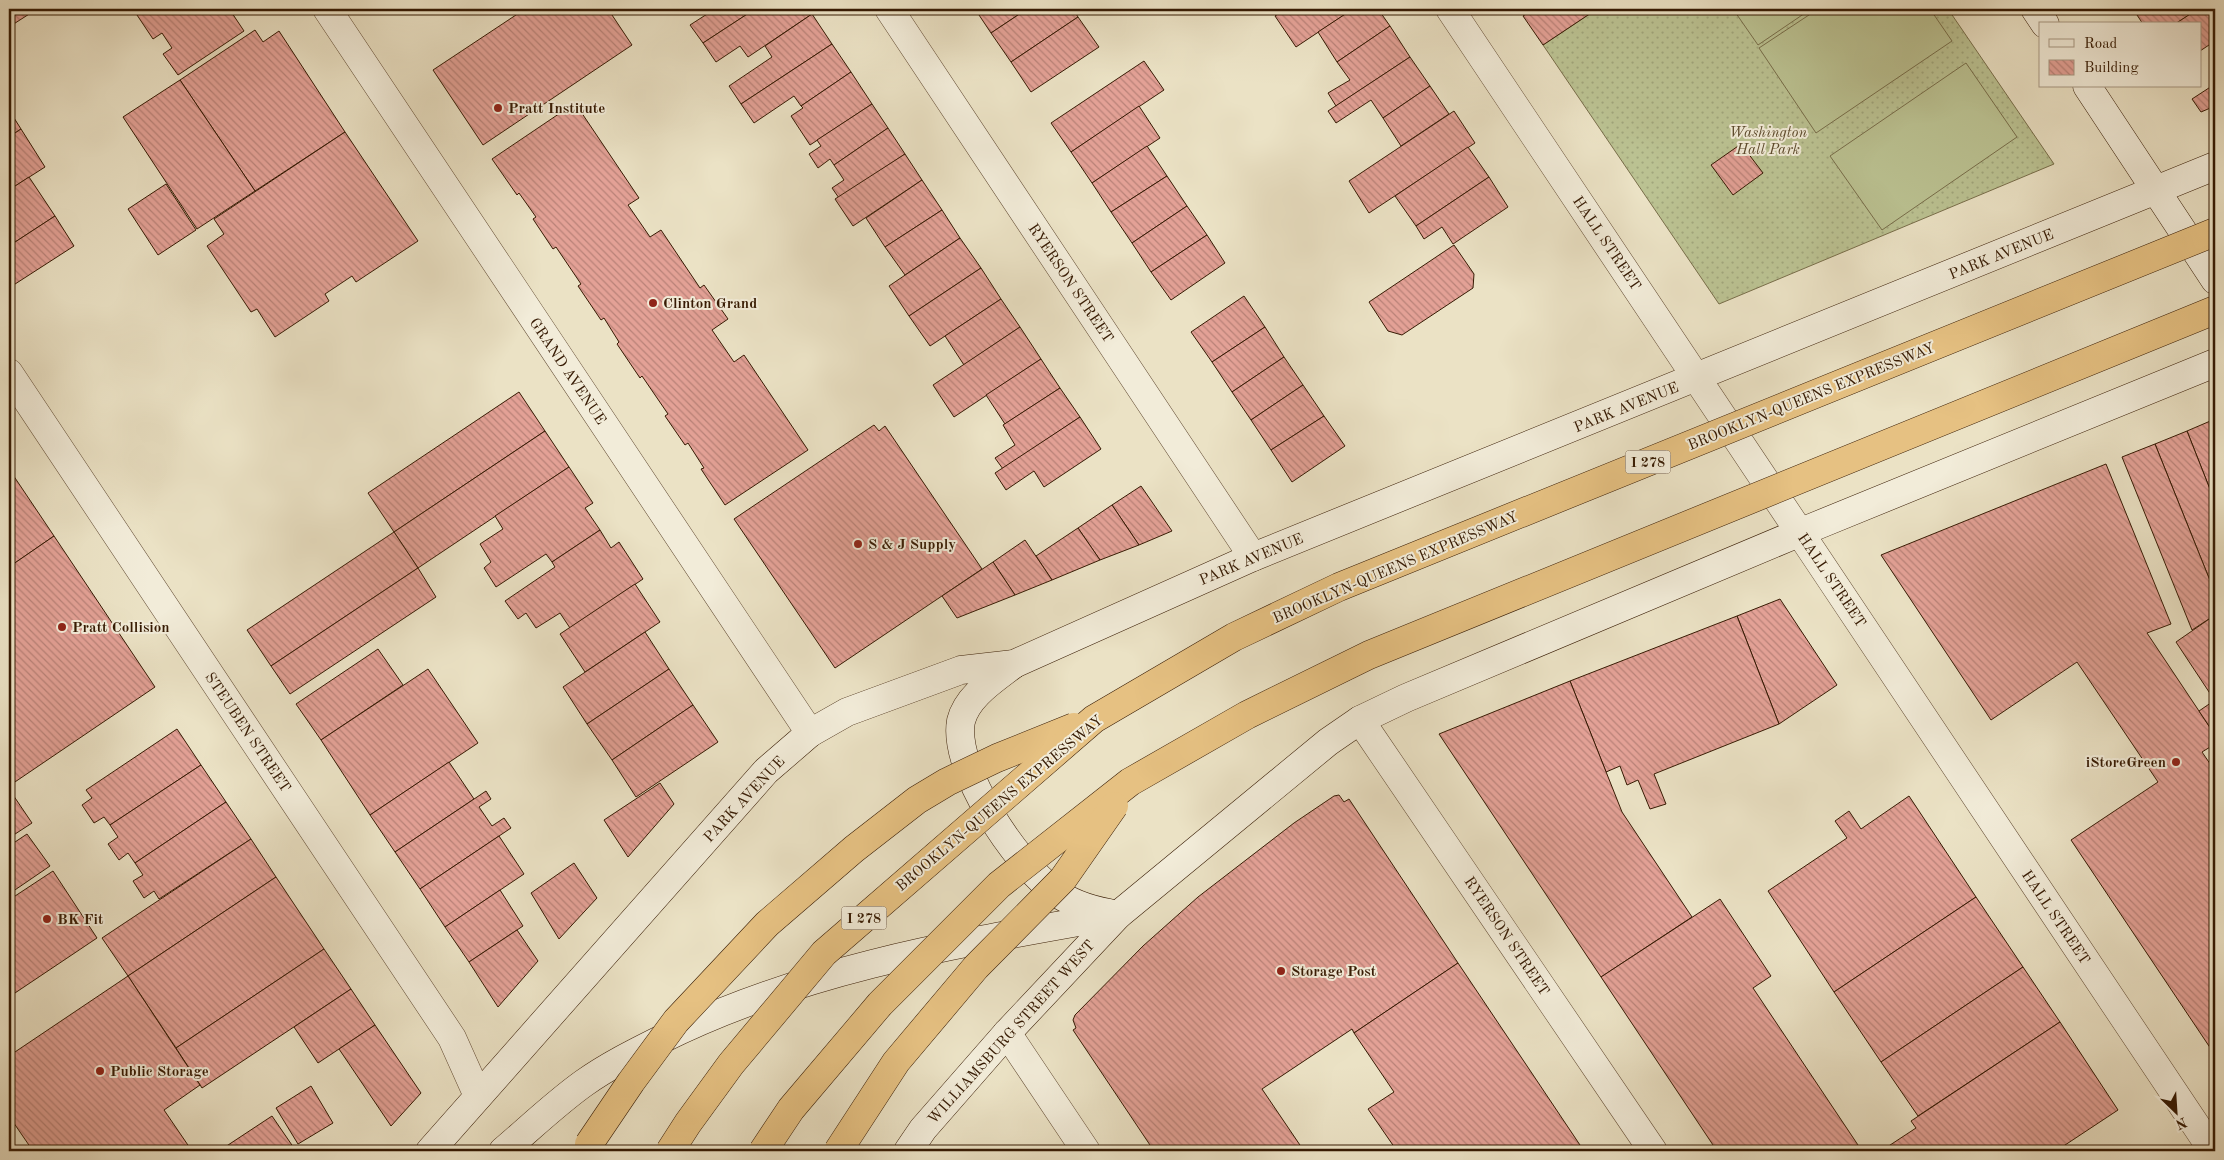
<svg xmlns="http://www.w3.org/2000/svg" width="2224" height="1160" viewBox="0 0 2224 1160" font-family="'Old Standard TT',serif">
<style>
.grass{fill:url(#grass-dots);stroke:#786e4a}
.garden{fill:#bbc292;stroke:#786e4a}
.building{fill:url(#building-back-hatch);stroke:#361a03}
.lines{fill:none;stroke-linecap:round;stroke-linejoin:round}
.minor-casing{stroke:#634c34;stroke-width:29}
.secondary-casing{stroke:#361a03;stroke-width:29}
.minor{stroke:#f2ecd9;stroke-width:28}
.secondary{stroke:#f2ecd9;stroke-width:28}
.motorway-bridge-casing{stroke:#361a03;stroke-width:29;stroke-linecap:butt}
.motorway-bridge{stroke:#e6c182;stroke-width:28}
.poi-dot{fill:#8f2418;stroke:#f2ecd9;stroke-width:2}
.labels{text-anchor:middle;stroke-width:4;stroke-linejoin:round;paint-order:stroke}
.shield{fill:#f2ecd9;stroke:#6e5943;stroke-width:1}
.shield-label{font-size:14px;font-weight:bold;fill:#361a03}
.poi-label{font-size:15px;font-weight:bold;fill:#361a03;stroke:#f2ecd9;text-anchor:start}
.park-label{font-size:15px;font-style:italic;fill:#5e4c2e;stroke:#f2ecd9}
.street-label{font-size:15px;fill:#361a03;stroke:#f2ecd9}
</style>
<defs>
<pattern id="grass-dots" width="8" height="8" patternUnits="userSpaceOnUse" patternTransform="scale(1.25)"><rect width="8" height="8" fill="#bbc292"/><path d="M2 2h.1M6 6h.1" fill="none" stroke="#a1a67c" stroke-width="1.8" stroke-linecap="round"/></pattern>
<pattern id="building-back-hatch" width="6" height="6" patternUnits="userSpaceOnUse" patternTransform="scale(1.25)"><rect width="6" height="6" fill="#e3a196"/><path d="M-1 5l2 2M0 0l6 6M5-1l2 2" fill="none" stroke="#b98278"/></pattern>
</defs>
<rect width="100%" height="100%" fill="#ebe2c5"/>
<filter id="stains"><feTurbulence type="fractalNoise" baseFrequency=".004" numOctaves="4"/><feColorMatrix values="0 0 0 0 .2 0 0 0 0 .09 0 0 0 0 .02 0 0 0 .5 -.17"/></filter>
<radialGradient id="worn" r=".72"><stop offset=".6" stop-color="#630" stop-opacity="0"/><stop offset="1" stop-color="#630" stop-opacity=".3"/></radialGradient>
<polygon class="grass" points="1597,9 1948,9 2054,164 1719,304 1543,45"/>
<g class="garden">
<polygon points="1733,9 1811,9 1758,45"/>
<polygon points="1818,9 1930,9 1952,41 1816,133 1759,48"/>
<polygon points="1966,63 2017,137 1882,230 1830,156"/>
</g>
<g class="building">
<polygon points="9,9 37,9 9,27"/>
<polygon points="133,9 238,9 232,13 244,31 178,75 163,54 172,48 162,33 153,39"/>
<polygon points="525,9 608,9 632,45 483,145 433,70"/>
<polygon points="715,9 755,9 703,43 690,25"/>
<polygon points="755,9 808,9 812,14 748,57 740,46 716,62 703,43"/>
<polygon points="975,9 1027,9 991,33"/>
<polygon points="1027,9 1073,9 1078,17 1011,62 991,33"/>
<polygon points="1285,9 1353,9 1296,47 1275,16"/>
<polygon points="1353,9 1378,9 1390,26 1337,62 1318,32"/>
<polygon points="1534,9 1597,9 1543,45 1523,16"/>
<polygon points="2133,9 2198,9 2175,24 2143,24"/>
<polygon points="2198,9 2213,9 2215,12 2215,41 2200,51 2200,24 2175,24"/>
<polygon points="812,14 832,44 741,104 729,86 772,57 765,46"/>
<polygon points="1078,17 1099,47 1031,92 1011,62"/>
<polygon points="1390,26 1410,57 1336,106 1328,93 1350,80 1337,62"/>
<polygon points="255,30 263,42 279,31 345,132 255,191 180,80"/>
<polygon points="832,44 851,72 801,106 794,96 754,123 741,104"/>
<polygon points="1410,57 1430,86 1383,118 1371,100 1336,123 1328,111"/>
<polygon points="1144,61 1164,90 1071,152 1051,123"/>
<polygon points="851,72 872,104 810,145 791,116 803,108 801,106"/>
<polygon points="180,80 255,191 197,229 123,117"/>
<polygon points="2215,84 2215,106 2201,112 2192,99"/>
<polygon points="1430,86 1449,114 1401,146 1383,118"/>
<polygon points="575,103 639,198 628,205 650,237 661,230 700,288 704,285 728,319 712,330 734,362 744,355 808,450 725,505 701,469 704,468 688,443 685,445 665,416 668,414 642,376 640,378 617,344 619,342 604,318 601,320 578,286 581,284 556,247 553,249 533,219 536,217 519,193 517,195 492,159"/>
<polygon points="872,104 888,128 834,165 830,159 818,168 809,154 821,146 817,140"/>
<polygon points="1139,106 1160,138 1092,183 1071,152"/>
<polygon points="9,110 21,129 9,137"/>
<polygon points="1454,111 1475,143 1369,213 1349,181"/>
<polygon points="888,128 905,154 839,198 832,188 844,180 834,165"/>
<polygon points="21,129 45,167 9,190 9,137"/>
<polygon points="345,132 418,241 356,282 352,276 325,294 329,301 275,337 257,309 251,312 207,246 224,234 214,219"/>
<polygon points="1741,144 1763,173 1733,195 1711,165"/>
<polygon points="1147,146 1167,176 1111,212 1092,183"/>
<polygon points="1468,147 1489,177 1416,226 1395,196"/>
<polygon points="905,154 922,180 853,226 835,199"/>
<polygon points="1167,176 1187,206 1132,243 1111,212"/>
<polygon points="29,177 55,216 9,246 9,190"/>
<polygon points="1489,177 1508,207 1453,244 1442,227 1424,239 1416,226"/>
<polygon points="922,180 942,210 885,247 866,218"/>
<polygon points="166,184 196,230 158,255 128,209"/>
<polygon points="1187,206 1207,235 1151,272 1132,243"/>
<polygon points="942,210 960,238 905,275 885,247"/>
<polygon points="55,216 74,246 12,286 9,281 9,246"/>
<polygon points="1207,235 1225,263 1171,300 1151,272"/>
<polygon points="960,238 981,268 909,316 889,286"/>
<polygon points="1454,245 1474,274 1473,288 1402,335 1388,331 1369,302"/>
<polygon points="981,268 1001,299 930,346 909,316"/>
<polygon points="1244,296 1265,327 1212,362 1191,332"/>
<polygon points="1001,299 1020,327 964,365 945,336"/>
<polygon points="1020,327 1041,359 954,417 933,385"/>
<polygon points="1265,327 1284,357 1232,392 1212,362"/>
<polygon points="1284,357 1303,385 1251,420 1232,392"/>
<polygon points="1041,359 1060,388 1005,424 986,395"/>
<polygon points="1303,385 1324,416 1271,450 1251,420"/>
<polygon points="1060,388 1080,417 1003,469 995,458 1015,445 1003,425"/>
<polygon points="519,392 545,431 394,532 368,493"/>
<polygon points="1324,416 1345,446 1292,482 1271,450"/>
<polygon points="1080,417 1101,449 1044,487 1034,471 1006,490 995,473"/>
<polygon points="2215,419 2215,502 2187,431"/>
<polygon points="874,425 879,431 885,426 982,569 835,668 734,519"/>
<polygon points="545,431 569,467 418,568 394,532"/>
<polygon points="2187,431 2215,502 2215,593 2155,444"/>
<polygon points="2155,444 2215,593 2215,615 2192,630 2122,457"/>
<polygon points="2106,464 2171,624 2147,633 2215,735 2215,744 2202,752 2215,771 2215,1055 2071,840 2158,782 2077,662 1991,720 1881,555"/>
<polygon points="569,467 593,503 585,508 600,530 552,562 546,554 496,587 484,568 491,562 480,544 503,529 495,516"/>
<polygon points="9,469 54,536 9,567"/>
<polygon points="1141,486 1172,531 1139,545 1112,505"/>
<polygon points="1112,505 1139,545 1100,560 1078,528"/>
<polygon points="1078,528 1100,560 1052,580 1036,556"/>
<polygon points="600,530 611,548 619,542 643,579 570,628 560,613 536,628 526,613 518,619 505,601 555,567 552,562"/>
<polygon points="394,532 418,568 271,666 247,630"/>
<polygon points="54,536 155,687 9,786 9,567"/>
<polygon points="1025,540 1052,580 1015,595 993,562"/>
<polygon points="993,562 1015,595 957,618 942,596"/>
<polygon points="418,568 436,597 290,694 271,666"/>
<polygon points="635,584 660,622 585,672 560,634"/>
<polygon points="1780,599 1837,685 1779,724 1737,616"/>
<polygon points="2215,615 2215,701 2176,642"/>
<polygon points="1737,616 1779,724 1654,774 1666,804 1650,809 1638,780 1627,785 1620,766 1606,772 1570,681"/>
<polygon points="645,632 669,669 587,724 563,687"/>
<polygon points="378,649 403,685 321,740 296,704"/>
<polygon points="428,669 478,743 370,815 321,740"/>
<polygon points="669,669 693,705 612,760 587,724"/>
<polygon points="1570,681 1622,812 1692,917 1601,977 1439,734"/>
<polygon points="2215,700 2215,735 2199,711"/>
<polygon points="693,705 718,742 636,797 612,760"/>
<polygon points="177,729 201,765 110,825 104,817 94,823 82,805 92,798 86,790"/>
<polygon points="449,762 474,799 395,852 370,815"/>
<polygon points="201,765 226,802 135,863 128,853 119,860 108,844 118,837 110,825"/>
<polygon points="660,783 674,804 628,857 604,820"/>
<polygon points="9,789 32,823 9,838"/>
<polygon points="486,791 491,799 479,807 492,826 504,818 511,828 420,889 395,852"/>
<polygon points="1339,795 1344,802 1349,799 1458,963 1354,1033 1352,1029 1262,1089 1304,1151 1154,1151 1073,1030 1076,1028 1073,1020 1075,1015 1143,946 1198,897 1294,823 1334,796"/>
<polygon points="1909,796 1976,897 1834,992 1768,891 1847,838 1835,821 1849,811 1861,829"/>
<polygon points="226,802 251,839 159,899 154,891 144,898 133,881 143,875 135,863"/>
<polygon points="27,834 50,866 9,894 9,846"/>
<polygon points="499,836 524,874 445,927 420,889"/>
<polygon points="251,839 276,877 128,976 102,938"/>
<polygon points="574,863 597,898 559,939 531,893"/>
<polygon points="53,871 97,938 9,997 9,900"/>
<polygon points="276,877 324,949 176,1048 128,976"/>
<polygon points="500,890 523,926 469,962 445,927"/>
<polygon points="1976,897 2023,967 1881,1062 1834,992"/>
<polygon points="1720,899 1771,976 1753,988 1862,1151 1717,1151 1601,977"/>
<polygon points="517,930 538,961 498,1007 469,962"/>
<polygon points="324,949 351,989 202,1088 176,1048"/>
<polygon points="1458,963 1584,1151 1397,1151 1368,1109 1394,1092 1354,1033"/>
<polygon points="2023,967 2060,1022 1918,1116 1881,1062"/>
<polygon points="128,976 200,1085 164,1110 192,1151 33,1151 9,1116 9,1056"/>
<polygon points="351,989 375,1025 318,1063 294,1027"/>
<polygon points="2060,1022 2118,1110 2056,1151 1881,1151 1916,1128 1911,1121"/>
<polygon points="375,1025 421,1093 391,1126 339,1049"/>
<polygon points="311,1086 333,1123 298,1144 276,1108"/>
<polygon points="272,1116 296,1151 219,1151"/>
</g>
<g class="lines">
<g class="minor-casing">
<g id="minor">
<polyline points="327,9 810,733"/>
<polyline points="889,9 1253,557"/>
<polyline points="1450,9 2213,1151"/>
<polyline points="9,373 452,1038 478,1096"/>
<polyline points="1360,720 1653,1151"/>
<polyline points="1007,1033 1086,1151"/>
</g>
</g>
<g class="secondary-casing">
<g id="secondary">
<polyline points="2035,9 2045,24"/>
<polyline points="2087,86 2215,280"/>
<path d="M1014,664C995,679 967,696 961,721C952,769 1016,863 1053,890C1069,903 1088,909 1109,913"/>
<polyline points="430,1151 766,771 810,733 847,712 961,670 1014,664 1253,557 2215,166"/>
<path d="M503,1151C530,1128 556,1103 584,1083C608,1066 634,1053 660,1040C804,968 961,943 1118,915"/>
<polyline points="908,1151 923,1129 1007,1033 1118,915 1328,742 1360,720 1406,698 1801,532 2215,363"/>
</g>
</g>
<use href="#minor" class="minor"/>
<use href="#secondary" class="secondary"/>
<g class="motorway-bridge-casing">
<g id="motorway-bridge">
<polyline points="589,1144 631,1082 676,1021 767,924 854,849 917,800 947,782 997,758 1074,727"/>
<polyline points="670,1151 688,1123 731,1064 824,953 1094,719 1234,637 1339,587 2215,232"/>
<polyline points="763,1151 791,1109 880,1004 999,885 1130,782 1247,715 1369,655 2215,310"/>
<polyline points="838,1151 896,1062 976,967 1063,879 1114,806"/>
</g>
</g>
<use href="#motorway-bridge" class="motorway-bridge"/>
</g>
<g class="poi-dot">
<circle cx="498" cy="108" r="5"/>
<circle cx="653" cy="303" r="5"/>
<circle cx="858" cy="544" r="5"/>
<circle cx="62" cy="627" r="5"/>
<circle cx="2176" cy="762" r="5"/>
<circle cx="47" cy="919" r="5"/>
<circle cx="1281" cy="971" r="5"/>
<circle cx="100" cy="1071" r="5"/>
</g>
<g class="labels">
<g class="shield">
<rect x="1625.5" y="450.5" width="45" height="23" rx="4"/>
<rect x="841.5" y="906.5" width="45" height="23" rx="4"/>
</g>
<g class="shield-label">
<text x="1648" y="467">I 278</text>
<text x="864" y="923">I 278</text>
</g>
<g class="poi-label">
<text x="508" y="113">Pratt Institute</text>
<text x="663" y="308">Clinton Grand</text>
<text x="868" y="549">S &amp; J Supply</text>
<text x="72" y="632">Pratt Collision</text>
<text x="2166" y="767" text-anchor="end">iStoreGreen</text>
<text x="57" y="924">BK Fit</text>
<text x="1291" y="976">Storage Post</text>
<text x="110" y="1076">Public Storage</text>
</g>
<g class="park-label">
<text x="1768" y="137">Washington<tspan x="1768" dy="17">Hall Park</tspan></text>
</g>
<g class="street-label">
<text transform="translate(1607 243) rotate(56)" y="5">HALL STREET</text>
<text transform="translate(2001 254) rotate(-22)" y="5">PARK AVENUE</text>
<text transform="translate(1071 283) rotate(56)" y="5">RYERSON STREET</text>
<text transform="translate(568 371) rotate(56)" y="5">GRAND AVENUE</text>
<text transform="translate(1811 396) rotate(-22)" y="5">BROOKLYN-QUEENS EXPRESSWAY</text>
<text transform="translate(1626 407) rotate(-22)" y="5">PARK AVENUE</text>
<text transform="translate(1251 559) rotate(-23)" y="5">PARK AVENUE</text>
<text transform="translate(1395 567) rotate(-23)" y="5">BROOKLYN-QUEENS EXPRESSWAY</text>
<text transform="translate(1832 580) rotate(56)" y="5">HALL STREET</text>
<text transform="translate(248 732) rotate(56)" y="5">STEUBEN STREET</text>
<text transform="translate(744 799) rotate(-47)" y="5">PARK AVENUE</text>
<text transform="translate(999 803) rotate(-40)" y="5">BROOKLYN-QUEENS EXPRESSWAY</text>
<text transform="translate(2056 917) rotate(56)" y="5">HALL STREET</text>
<text transform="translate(1507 936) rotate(56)" y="5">RYERSON STREET</text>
<text transform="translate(1011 1032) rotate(-48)" y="5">WILLIAMSBURG STREET WEST</text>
</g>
</g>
<rect width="2224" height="1160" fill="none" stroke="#ebe2c5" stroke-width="30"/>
<rect x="10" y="10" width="2204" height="1140" fill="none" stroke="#361a03" stroke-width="2.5"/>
<rect x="15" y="15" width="2194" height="1130" fill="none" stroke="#361a03"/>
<rect x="2039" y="22" width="162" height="65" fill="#f2ecd9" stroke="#a79883"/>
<rect x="2049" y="39" width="25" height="8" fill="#f2ecd9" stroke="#a79883"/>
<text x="2084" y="48" font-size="15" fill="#361a03">Road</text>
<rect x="2049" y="60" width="25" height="15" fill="url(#building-back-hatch)" stroke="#a79883"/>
<text x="2084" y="72" font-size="15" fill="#361a03">Building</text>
<g transform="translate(2176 1112) rotate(155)" stroke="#f2ecd9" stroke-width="4" paint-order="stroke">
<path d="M0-4L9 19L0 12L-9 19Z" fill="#361a03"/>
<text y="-8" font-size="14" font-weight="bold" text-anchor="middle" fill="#361a03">N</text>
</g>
<rect width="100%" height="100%" filter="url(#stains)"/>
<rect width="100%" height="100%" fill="url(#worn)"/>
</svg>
